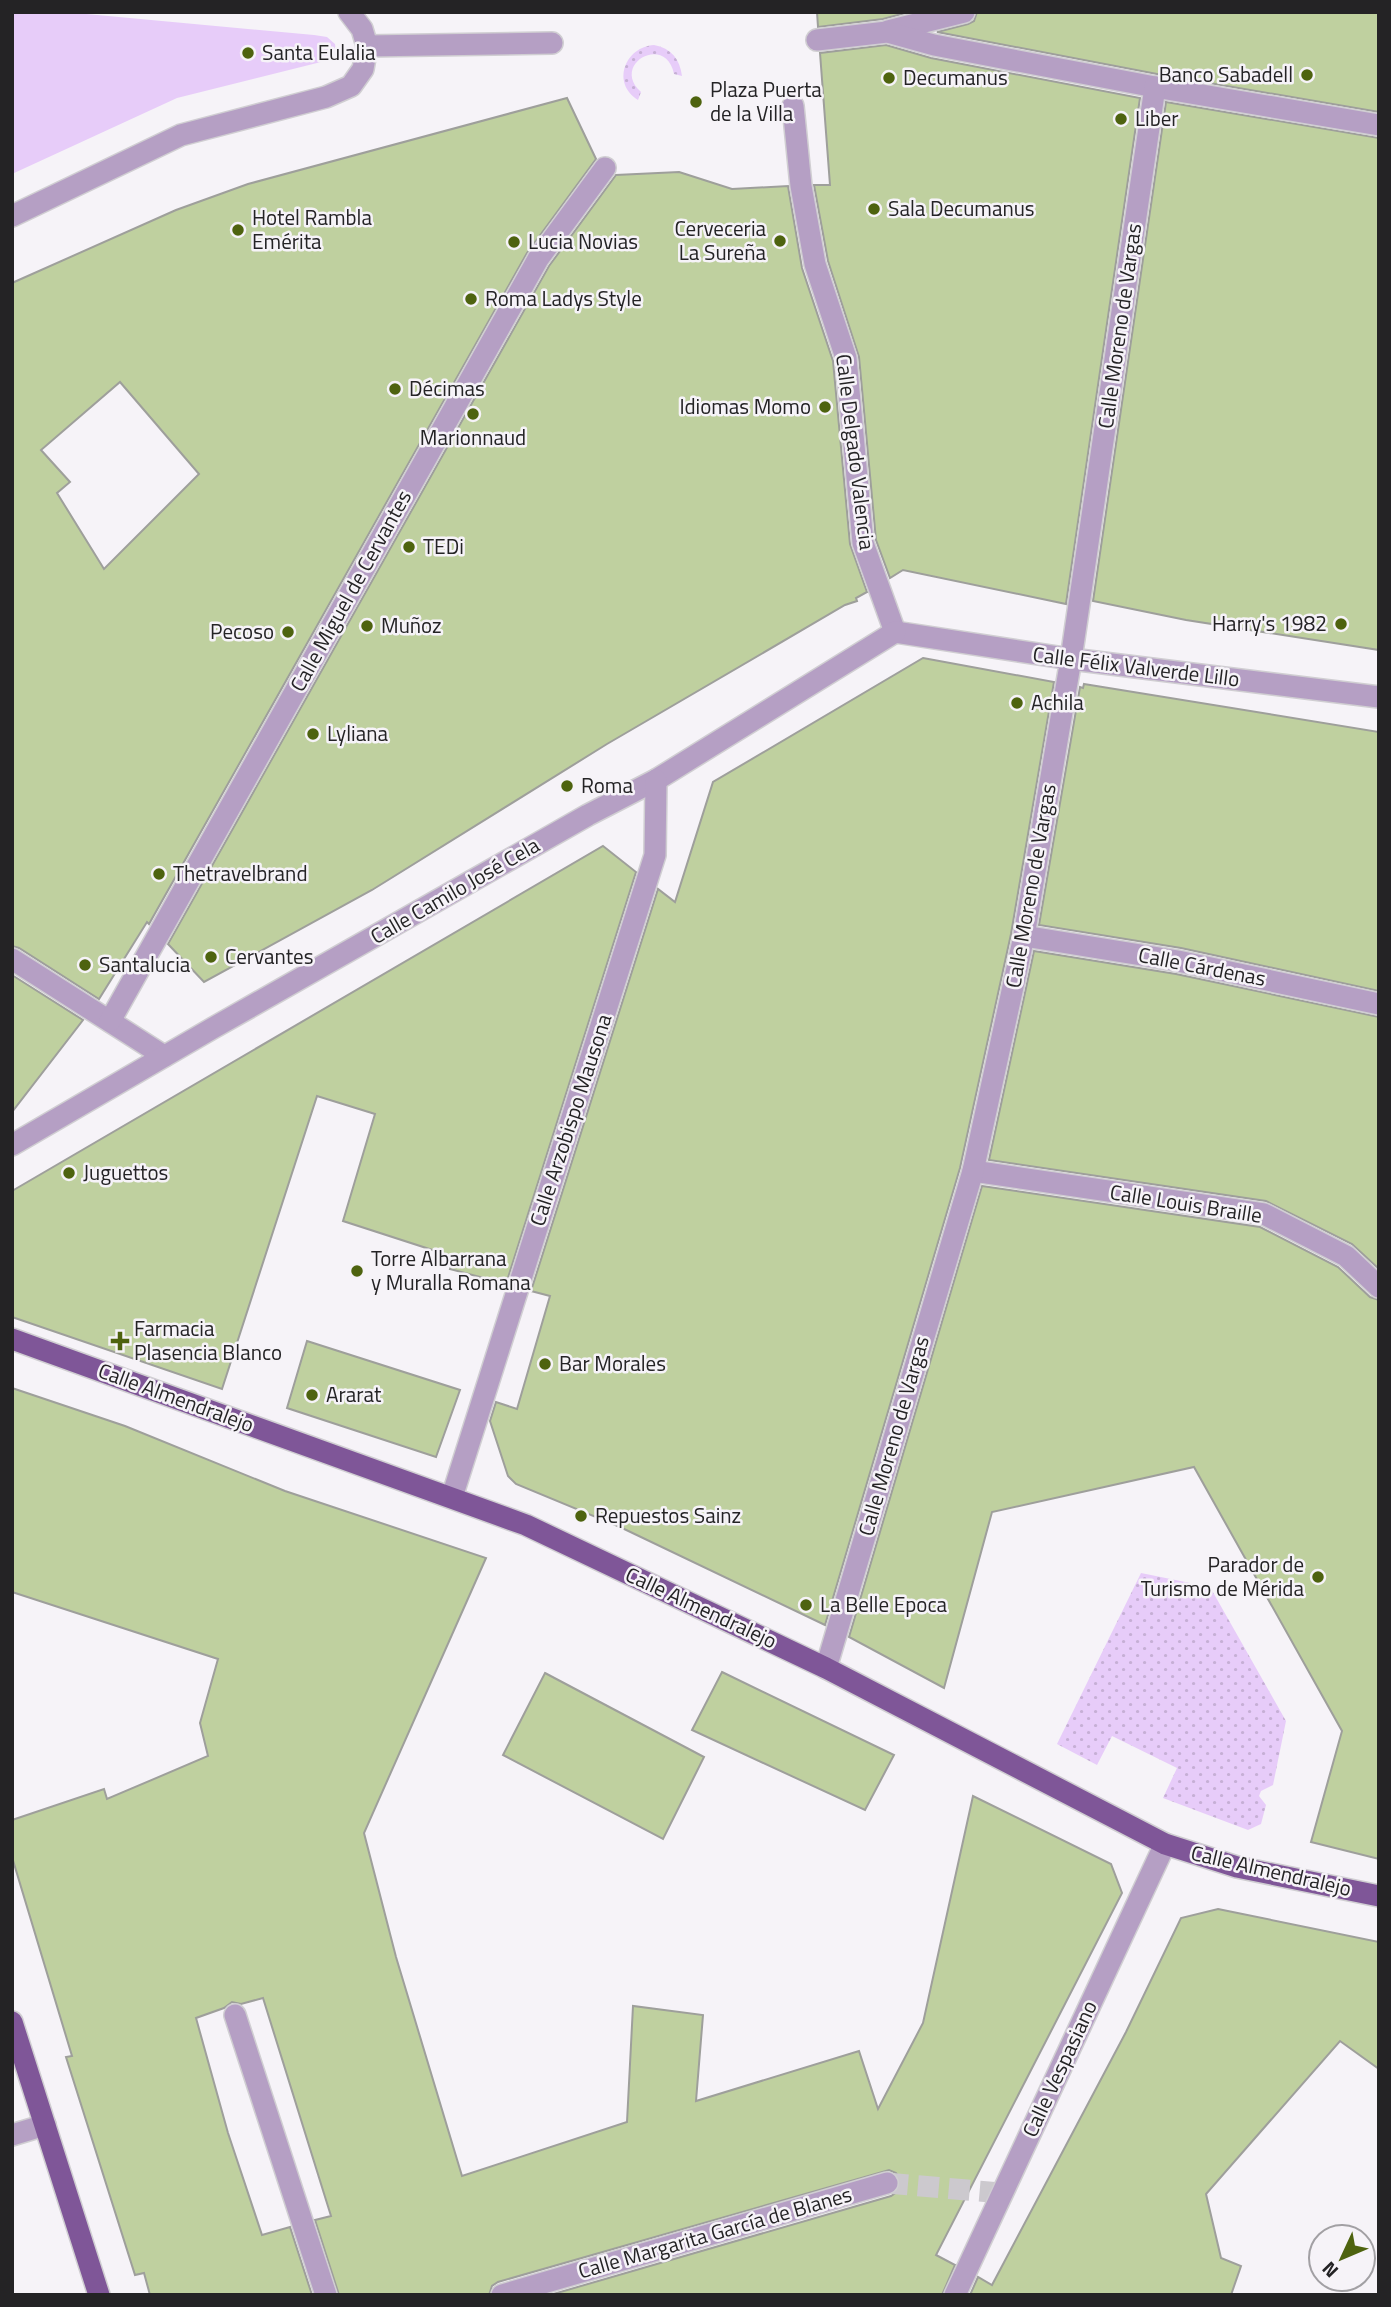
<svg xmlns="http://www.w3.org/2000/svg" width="1391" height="2307" viewBox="0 0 1391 2307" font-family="'Titillium Web',sans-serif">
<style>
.grass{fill:url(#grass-dots)}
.park{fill:#e7ccf9}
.building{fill:#bfd09f;stroke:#9e9f9b;stroke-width:2;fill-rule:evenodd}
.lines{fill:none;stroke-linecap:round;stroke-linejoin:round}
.minor-tunnel{stroke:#ccc9ce;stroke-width:21;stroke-dasharray:21 10;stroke-linecap:butt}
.minor-casing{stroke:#d0ced2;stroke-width:24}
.major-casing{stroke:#d0ced2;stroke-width:24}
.minor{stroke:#b59fc4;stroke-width:21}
.major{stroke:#7f5698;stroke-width:21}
.poi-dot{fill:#4e630f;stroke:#f6f3f8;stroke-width:2.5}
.labels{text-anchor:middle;stroke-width:5;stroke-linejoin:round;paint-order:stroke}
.poi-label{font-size:21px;fill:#242325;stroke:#f6f3f8;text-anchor:start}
.street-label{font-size:21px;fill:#242325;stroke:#f6f3f8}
</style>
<defs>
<pattern id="grass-dots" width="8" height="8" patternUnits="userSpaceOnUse" patternTransform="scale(1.75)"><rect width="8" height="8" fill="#e7ccf9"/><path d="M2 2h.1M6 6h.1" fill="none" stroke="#c6afd5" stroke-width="1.8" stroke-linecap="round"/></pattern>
</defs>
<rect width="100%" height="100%" fill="#f6f3f8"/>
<g class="grass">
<path d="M654,45C671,48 680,59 682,76L674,74C666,33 610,64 641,92L638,100C611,83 625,47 654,45Z"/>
<polygon points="1141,1573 1210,1587 1286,1721 1273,1785 1261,1791 1259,1796 1266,1805 1261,1824 1248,1830 1163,1798 1177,1768 1112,1736 1097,1765 1057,1744"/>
</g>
<polygon class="park" points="12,12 65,12 314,35 327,37 335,44 336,52 329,60 177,98 12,174"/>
<g class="building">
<polygon points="817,12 909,12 883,19 818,27"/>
<polygon points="977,12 1379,12 1379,112 1157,74 937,32 968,24 974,21"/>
<polygon points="886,45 931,58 1140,98 1066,604 903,570 890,578 876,540 859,357 828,261 814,185 830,185 820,53"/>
<path d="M567,98L596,159L527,253L149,924L147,922L99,999L19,948L12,946V283L176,210L248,184ZM120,382L199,474L104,569L57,493L70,482L41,450Z"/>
<polygon points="1166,102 1379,138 1379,650 1186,620 1093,601"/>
<polygon points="679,172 732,189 788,186 802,268 833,361 850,544 867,592 856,598 857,601 845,605 607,744 372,890 204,982 168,944 549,266 616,175"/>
<polygon points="923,658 1054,682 1011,934 960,1168 825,1625 620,1527 516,1484 508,1476 490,1421 496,1402 517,1409 550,1296 531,1291 658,889 675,902 713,782"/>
<polygon points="1084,684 1379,732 1379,991 1181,948 1039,925 1080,687 1083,688"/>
<polygon points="603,846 636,872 506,1284 450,1269 454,1257 343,1221 375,1114 317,1096 222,1389 12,1317 12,1191"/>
<polygon points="1034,951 1176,974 1379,1017 1379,1269 1352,1244 1266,1201 989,1160"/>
<polygon points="12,975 83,1020 12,1112"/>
<polygon points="982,1186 1260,1227 1338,1267 1370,1297 1379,1300 1379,1859 1311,1842 1342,1731 1194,1467 992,1512 944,1688 849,1637"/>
<polygon points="307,1341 460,1390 436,1457 287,1408"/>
<polygon points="12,1388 125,1426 285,1491 486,1558 364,1833 396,1957 462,2176 627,2122 633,2006 703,2015 696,2101 859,2051 878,2109 923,2023 973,1796 1111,1864 1122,1893 936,2255 955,2265 942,2295 550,2295 891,2196 897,2192 900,2180 896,2173 889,2170 498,2282 492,2286 489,2295 339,2295 315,2220 331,2216 263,1998 241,2004 232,2002 224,2008 196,2018 228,2133 262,2235 290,2227 312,2295 150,2295 144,2273 135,2275 66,2057 72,2056 12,1857 12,1820 104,1789 107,1799 208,1756 200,1723 218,1659 12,1592"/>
<polygon points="722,1672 894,1755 865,1810 692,1730"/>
<polygon points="545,1673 704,1757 663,1839 503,1755"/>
<polygon points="1218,1909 1379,1942 1379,2069 1340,2041 1206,2194 1221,2258 1241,2266 1231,2295 970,2295 978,2277 992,2285 1126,2032 1181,1918"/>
</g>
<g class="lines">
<polyline class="minor-tunnel" points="887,2183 1001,2193"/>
<g class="minor-casing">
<g id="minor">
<polyline points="888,31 964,12"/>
<polyline points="817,40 887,32 934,45 1155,87 1379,125"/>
<polyline points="367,46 552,43"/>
<polyline points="793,106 801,186 815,264 846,358 863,543 895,632"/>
<polyline points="12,216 181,135 326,97 351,86 363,69 367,46 362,29 349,12"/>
<polyline points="895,632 1071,659 1379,697"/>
<polyline points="1024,936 1178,961 1379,1004"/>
<polyline points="12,959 164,1056"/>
<polyline points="110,1021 538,259 605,168"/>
<polyline points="12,1145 213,1028 588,815 656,780 895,632"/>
<polyline points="973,1171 1264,1214 1346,1256 1379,1287"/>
<polyline points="452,1497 655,855 656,780"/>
<polyline points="826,1668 973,1171 1024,936 1071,659 1155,87"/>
<polyline points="235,2015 326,2295"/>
<polyline points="12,2135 45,2125"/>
<polyline points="502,2295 887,2183"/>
<polyline points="955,2295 1165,1844"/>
</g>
</g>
<g class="major-casing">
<g id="major">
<polyline points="12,1339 526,1525 826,1668 1165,1844 1237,1867 1379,1896"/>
<polyline points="12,2022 99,2295"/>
</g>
</g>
<use href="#minor" class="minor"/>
<use href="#major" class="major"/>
</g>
<g class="poi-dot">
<circle cx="248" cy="53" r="7"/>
<circle cx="1307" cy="75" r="7"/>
<circle cx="889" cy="78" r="7"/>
<circle cx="696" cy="102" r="7"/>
<circle cx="1121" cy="119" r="7"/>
<circle cx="874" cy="209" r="7"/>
<circle cx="238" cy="230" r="7"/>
<circle cx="780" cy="241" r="7"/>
<circle cx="514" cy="242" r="7"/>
<circle cx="471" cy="299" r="7"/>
<circle cx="395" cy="389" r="7"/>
<circle cx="825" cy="407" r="7"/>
<circle cx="473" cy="414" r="7"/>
<circle cx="409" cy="547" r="7"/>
<circle cx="1341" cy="624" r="7"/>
<circle cx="367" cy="626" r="7"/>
<circle cx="288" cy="632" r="7"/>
<circle cx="1017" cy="703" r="7"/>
<circle cx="313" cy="734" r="7"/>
<circle cx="567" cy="786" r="7"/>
<circle cx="159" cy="874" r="7"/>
<circle cx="211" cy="957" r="7"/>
<circle cx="85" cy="965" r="7"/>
<circle cx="69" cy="1173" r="7"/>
<circle cx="357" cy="1271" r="7"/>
<path d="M116.5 1330.5h7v7h7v7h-7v7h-7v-7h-7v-7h7z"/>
<circle cx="545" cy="1364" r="7"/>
<circle cx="312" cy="1395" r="7"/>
<circle cx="581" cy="1516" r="7"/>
<circle cx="1318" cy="1577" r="7"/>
<circle cx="806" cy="1605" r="7"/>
</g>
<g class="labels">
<g class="poi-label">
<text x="262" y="60">Santa Eulalia</text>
<text x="1293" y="82" text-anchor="end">Banco Sabadell</text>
<text x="903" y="85">Decumanus</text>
<text x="710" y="97">Plaza Puerta<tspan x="710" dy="24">de la Villa</tspan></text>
<text x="1135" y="126">Liber</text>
<text x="888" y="216">Sala Decumanus</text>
<text x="252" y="225">Hotel Rambla<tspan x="252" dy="24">Emérita</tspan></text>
<text x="766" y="236" text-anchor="end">Cerveceria<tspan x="766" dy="24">La Sureña</tspan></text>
<text x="528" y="249">Lucia Novias</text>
<text x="485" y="306">Roma Ladys Style</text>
<text x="409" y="396">Décimas</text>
<text x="811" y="414" text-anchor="end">Idiomas Momo</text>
<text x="473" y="445" text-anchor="middle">Marionnaud</text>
<text x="423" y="554">TEDi</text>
<text x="1327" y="631" text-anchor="end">Harry's 1982</text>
<text x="381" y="633">Muñoz</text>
<text x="274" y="639" text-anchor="end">Pecoso</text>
<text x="1031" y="710">Achila</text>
<text x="327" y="741">Lyliana</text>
<text x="581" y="793">Roma</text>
<text x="173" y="881">Thetravelbrand</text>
<text x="225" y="964">Cervantes</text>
<text x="99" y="972">Santalucia</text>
<text x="83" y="1180">Juguettos</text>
<text x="371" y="1266">Torre Albarrana<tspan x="371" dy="24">y Muralla Romana</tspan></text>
<text x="134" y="1336">Farmacia<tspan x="134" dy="24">Plasencia Blanco</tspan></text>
<text x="559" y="1371">Bar Morales</text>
<text x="326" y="1402">Ararat</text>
<text x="595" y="1523">Repuestos Sainz</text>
<text x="1304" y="1572" text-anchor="end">Parador de<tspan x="1304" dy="24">Turismo de Mérida</tspan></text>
<text x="820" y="1612">La Belle Epoca</text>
</g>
<g class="street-label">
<text transform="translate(1120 326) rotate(-82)" y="7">Calle Moreno de Vargas</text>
<text transform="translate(855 452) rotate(83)" y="7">Calle Delgado Valencia</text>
<text transform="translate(351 591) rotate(-61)" y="7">Calle Miguel de Cervantes</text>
<text transform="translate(1136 667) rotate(7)" y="7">Calle Félix Valverde Lillo</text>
<text transform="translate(1031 886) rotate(-80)" y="7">Calle Moreno de Vargas</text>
<text transform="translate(455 891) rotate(-30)" y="7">Calle Camilo José Cela</text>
<text transform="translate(1202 967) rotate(11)" y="7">Calle Cárdenas</text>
<text transform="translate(571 1120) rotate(-72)" y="7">Calle Arzobispo Mausona</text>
<text transform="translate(1186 1204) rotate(9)" y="7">Calle Louis Braille</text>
<text transform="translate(176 1398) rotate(20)" y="7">Calle Almendralejo</text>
<text transform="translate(894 1436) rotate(-74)" y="7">Calle Moreno de Vargas</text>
<text transform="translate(701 1608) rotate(25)" y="7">Calle Almendralejo</text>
<text transform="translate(1271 1871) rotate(13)" y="7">Calle Almendralejo</text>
<text transform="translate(1060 2069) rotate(-65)" y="7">Calle Vespasiano</text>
<text transform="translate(715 2233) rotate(-16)" y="7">Calle Margarita García de Blanes</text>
</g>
</g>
<rect width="1391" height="2307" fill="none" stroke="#242325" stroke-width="28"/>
<g transform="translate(1342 2258) rotate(226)"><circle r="33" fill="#f6f3f8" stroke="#a2a0a4" stroke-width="2"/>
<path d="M0-5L12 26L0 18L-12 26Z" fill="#4e630f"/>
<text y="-10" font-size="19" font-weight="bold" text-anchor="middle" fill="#242325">N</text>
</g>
</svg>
